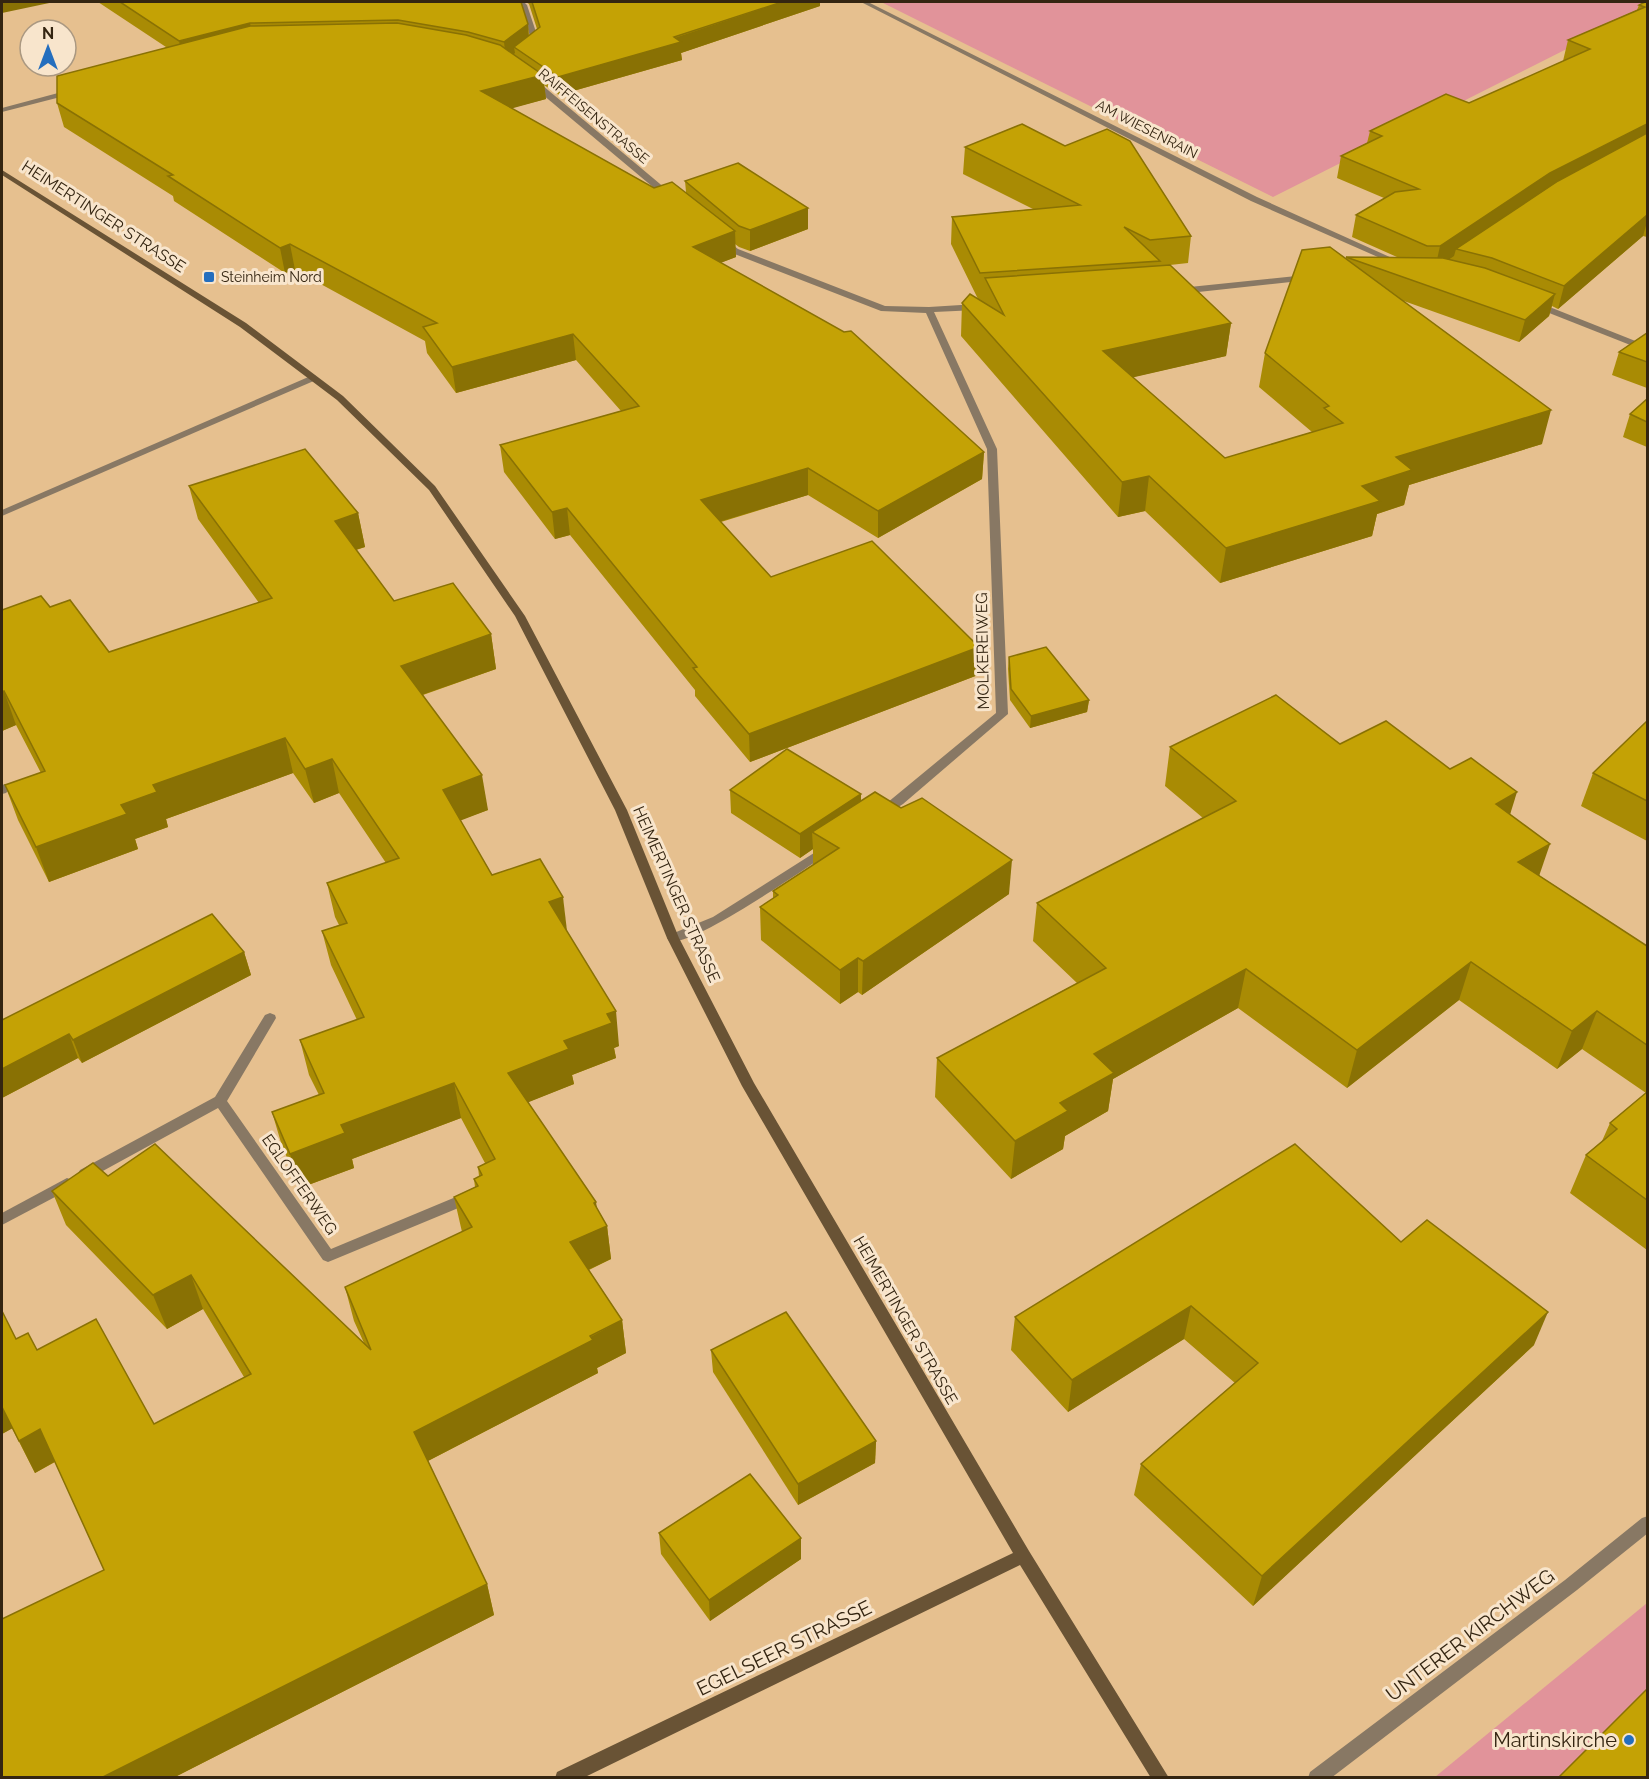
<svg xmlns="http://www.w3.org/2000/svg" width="1649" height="1779" viewBox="0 0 1649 1779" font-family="Raleway,sans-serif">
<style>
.green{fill:#e1939a}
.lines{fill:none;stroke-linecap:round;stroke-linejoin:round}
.lane{fill:#887864;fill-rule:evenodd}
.street{fill:#887864;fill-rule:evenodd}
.secondary{fill:#695335;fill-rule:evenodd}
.wall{fill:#a98b04}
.shaded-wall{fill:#897104}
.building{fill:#c4a205;stroke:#897104;stroke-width:1.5}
.poi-dot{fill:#246ebe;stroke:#f8e5cc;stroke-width:2}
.labels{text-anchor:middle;stroke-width:6;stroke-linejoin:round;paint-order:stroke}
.far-street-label{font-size:14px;fill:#342511;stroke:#f8e5cc}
.far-poi-label{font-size:14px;fill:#342511;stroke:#f8e5cc;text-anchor:start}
.street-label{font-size:16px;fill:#342511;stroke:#f8e5cc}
.near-street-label{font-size:20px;fill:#342511;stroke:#f8e5cc}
.near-poi-label{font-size:20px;fill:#342511;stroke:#f8e5cc;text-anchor:end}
</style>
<rect width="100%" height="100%" fill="#e6c08f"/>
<g class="green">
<polygon points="881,2 1647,2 1648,8 1273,197"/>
<polygon points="1647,1603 1647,1777 1435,1777"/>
</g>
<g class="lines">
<polygon class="lane" points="313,375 316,376 316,380 2,516 2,510"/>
<g class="street">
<polygon points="517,2 524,2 527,5 540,44 535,49 528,47 532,43 521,6"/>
<polygon points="861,2 868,2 1257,197 1403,263 1396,265 1251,201"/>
<polygon points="530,80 536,80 672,194 672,198 666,198 530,84"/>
<polygon points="73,89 76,89 76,93 2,112 2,108"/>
<polygon points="721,240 727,240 738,249 885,306 929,307 977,304 981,307 977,310 934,312 997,449 1008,714 903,804 886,815 878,815 876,812 996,713 987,449 926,313 881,311 732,253 721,244"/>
<polygon points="1306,275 1309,276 1309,280 1180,294 1176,291 1180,288"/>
<polygon points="1537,302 1648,346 1648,352 1534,307 1533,305"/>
<polygon points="5,784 11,788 6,793 2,794 2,785"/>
<path d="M825,846L829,847L831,850L829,853C804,869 692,948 669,941L667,938L669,935L713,917Z"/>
<polygon points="270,1013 275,1015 276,1018 227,1101 331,1249 463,1194 468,1196 470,1200 468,1204 333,1260 328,1262 323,1260 218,1108 90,1178 85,1179 80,1178 78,1174 80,1170 215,1097 265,1015"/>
<polygon points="67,1178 72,1180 74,1184 72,1188 2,1225 2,1213"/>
<polygon points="1648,1516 1648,1533 1577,1590 1331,1778 1308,1778 1310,1772 1565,1580 1642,1518"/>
</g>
<polygon class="secondary" points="2,170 246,323 343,396 435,486 525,616 627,810 679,938 754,1083 1029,1551 1169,1778 1151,1778 1020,1565 583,1778 555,1778 557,1772 1013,1553 742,1086 667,938 615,810 515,616 429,490 337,400 240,327 2,175"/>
</g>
<g class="wall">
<polygon points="98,2 521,2 528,24 529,36 537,29 529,4 526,2 820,2 820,6 681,53 682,60 559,95 544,85 546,99 511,108 654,188 686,192 685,181 808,208 808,229 750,251 739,247 735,244 736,257 720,263 984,452 982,479 878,538 808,495 721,522 771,577 978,675 750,762 695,696 695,690 570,535 555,539 504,472 500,445 621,411 576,360 456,393 427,353 425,341 295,270 285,273 174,201 173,196 64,127 57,103 166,47"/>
<polygon points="1647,2 1647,237 1643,236 1558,309 1552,306 1549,316 1519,342 1401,300 1542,444 1409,485 1404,505 1377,514 1372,536 1220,583 1145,511 1118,517 961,336 962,303 978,299 951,244 952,217 1033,209 963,174 965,147 1191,236 1188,263 1170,265 1231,323 1226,356 1133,377 1225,458 1312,432 1259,387 1265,353 1346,259 1346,257 1397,257 1352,237 1356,215 1384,198 1337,178 1341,156 1367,143 1370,131 1469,103 1563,61 1568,40 1637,10 1639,5"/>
<polygon points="1647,333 1647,388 1612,375 1619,352"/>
<polygon points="1647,399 1647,447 1623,437 1630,414"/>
<polygon points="189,486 358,513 365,547 356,550 394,601 491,634 496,669 423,695 488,810 460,820 492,875 567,931 619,1046 614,1048 616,1058 572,1075 574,1084 528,1102 597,1208 607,1226 611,1259 589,1270 622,1320 626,1353 597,1368 598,1373 428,1461 487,1584 494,1615 173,1778 2,1778 104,1570 55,1462 35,1473 12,1428 2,1434 16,1339 37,1350 154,1424 244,1377 203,1309 167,1329 66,1225 52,1191 108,1176 364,1343 354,1321 345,1287 462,1232 454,1197 475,1187 474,1179 479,1176 478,1167 485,1163 461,1118 352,1159 354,1168 300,1188 282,1146 272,1112 319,1095 309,1075 300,1040 357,1020 331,965 322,931 339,925 335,917 327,883 386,863 339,793 314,803 293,773 166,819 168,827 135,839 138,849 49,882 18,820 5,785 41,773 16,725 2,731 2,610 50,607 109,652 259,603 198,519"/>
<polygon points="1009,657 1089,700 1087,712 1030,728 1010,700 1008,669"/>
<polygon points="1647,721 1647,841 1581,806 1593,773"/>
<polygon points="1340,744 1510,814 1540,876 1647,946 1647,1250 1570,1193 1586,1155 1602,1141 1610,1123 1646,1093 1582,1049 1557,1069 1459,1000 1347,1088 1238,1008 1113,1079 1108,1111 1065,1136 1063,1149 1011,1179 935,1097 937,1058 1077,983 1033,941 1037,903 1203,818 1165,786 1170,747"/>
<polygon points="730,790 861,794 861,800 1009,894 862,995 858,992 840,1004 761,940 760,907 773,898 773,891 813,865 813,849 800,858 731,813"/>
<polygon points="244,952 251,975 82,1063 78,1058 2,1098 2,1020"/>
<polygon points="1401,1242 1534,1345 1253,1606 1134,1495 1141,1464 1235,1383 1184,1339 1068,1412 1011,1350 1015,1317"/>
<polygon points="711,1350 876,1441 875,1463 798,1505 713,1372"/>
<polygon points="659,1533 801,1538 801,1559 710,1621 661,1554"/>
</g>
<g class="shaded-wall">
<polygon points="2,2 54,2 2,13"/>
<polygon points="782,2 820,2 820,6 681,53 682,60 559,95 558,77"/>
<polygon points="250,23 254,41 183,59 179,41"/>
<polygon points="528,24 529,42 514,47 515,53 506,60 504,42"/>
<polygon points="543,75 546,99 484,116 481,91"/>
<polygon points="1647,124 1647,142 1456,249 1454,256 1435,269 1440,246 1550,173"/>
<polygon points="808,208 808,229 750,251 750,230"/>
<polygon points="1647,215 1647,222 1643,236 1558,309 1564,286"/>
<polygon points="735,231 736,257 694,273 693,247"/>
<polygon points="290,244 295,270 285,273 280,248"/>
<polygon points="1555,294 1549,316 1519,342 1525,320"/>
<polygon points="1231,323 1226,356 1100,385 1103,351"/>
<polygon points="573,334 576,360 456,393 452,367"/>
<polygon points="1551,410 1542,444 1409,485 1404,505 1377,514 1372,536 1220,583 1226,548 1362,486 1396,457"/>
<polygon points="984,452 982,479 878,538 878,511"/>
<polygon points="808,468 808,495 702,527 701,500"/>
<polygon points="1149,476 1145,511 1118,517 1122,482"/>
<polygon points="567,508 570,535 555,539 552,512"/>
<polygon points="358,513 365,547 342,554 335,521"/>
<polygon points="491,634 496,669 407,700 401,666"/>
<polygon points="979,647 978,675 750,762 749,734"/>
<polygon points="4,691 16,725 2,731 2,692"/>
<polygon points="1089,700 1087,712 1030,728 1031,716"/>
<polygon points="285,738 293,773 166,819 168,827 135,839 138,849 49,882 36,847 121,805 153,785"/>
<polygon points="332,759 339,793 314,803 305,769"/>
<polygon points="482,775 488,810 449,825 443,790"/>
<polygon points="1517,792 1505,831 1496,804"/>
<polygon points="861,794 861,817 812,832 813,849 800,858 800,834"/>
<polygon points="1550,844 1537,882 1518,862"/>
<polygon points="1012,860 1009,894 862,995 863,961"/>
<polygon points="563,897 567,931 549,902"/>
<polygon points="244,952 251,975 82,1063 73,1040"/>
<polygon points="858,958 858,992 840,1004 840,970"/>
<polygon points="1471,962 1459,1000 1347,1088 1357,1050"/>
<polygon points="1246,969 1238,1008 1113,1079 1108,1111 1065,1136 1063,1149 1011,1179 1015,1141 1060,1103 1094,1054"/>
<polygon points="616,1011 619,1046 614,1048 616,1058 572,1075 574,1084 514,1108 508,1073 607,1014"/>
<polygon points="1597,1011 1582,1049 1557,1069 1572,1031"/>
<polygon points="69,1034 78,1058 2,1098 2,1069"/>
<polygon points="454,1083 461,1118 352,1159 354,1168 300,1188 290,1154 341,1125"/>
<polygon points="596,1202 600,1229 607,1226 611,1259 575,1276 570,1242 594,1203"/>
<polygon points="191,1275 203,1309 167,1329 153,1295"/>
<polygon points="1191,1306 1184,1339 1068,1412 1072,1380"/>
<polygon points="1548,1312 1534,1345 1253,1606 1262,1576"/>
<polygon points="622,1320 626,1353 597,1368 598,1373 422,1464 414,1432"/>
<polygon points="2,1406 13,1428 2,1434"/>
<polygon points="40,1429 56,1461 35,1473 19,1441"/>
<polygon points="876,1441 875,1463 798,1505 798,1484"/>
<polygon points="801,1538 801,1559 710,1621 709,1600"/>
<polygon points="487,1584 494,1615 173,1778 101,1778"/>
</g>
<g class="building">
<polygon points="120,2 521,2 528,24 504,42 468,32 398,20 250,23 179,41"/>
<polygon points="532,2 782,2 674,37 681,42 558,77 514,47 540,27"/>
<polygon points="1645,2 1647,2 1647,124 1550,173 1440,246 1427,246 1356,215 1395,192 1419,189 1341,156 1382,136 1370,131 1446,94 1469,103 1590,49 1568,40 1645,7 1639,5"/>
<polygon points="397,23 466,35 500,45 543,75 481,91 654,188 672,182 735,231 693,247 844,332 851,331 984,452 878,511 808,468 701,500 771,577 872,541 979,647 749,734 693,668 697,667 567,508 552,512 500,445 639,406 573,334 452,367 423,327 437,323 290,244 280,248 168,176 173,175 57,103 57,76 250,26"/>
<polygon points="1022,124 1065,146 1107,129 1130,141 1191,236 1150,240 1124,227 1160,261 980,273 952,217 1080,205 965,147"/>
<polygon points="1647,133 1647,215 1564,286 1492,258 1456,249 1558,181"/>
<polygon points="738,163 808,208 750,230 739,226 685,181"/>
<polygon points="1330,247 1551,410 1396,457 1412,470 1362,486 1380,501 1226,548 1149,476 1122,482 962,303 970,294 1004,315 985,278 1170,265 1231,323 1103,351 1225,458 1343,423 1324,408 1329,406 1265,353 1302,250"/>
<polygon points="1346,257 1443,258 1485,268 1555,294 1525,320"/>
<polygon points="1647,333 1647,362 1619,352"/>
<polygon points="1647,399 1647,422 1630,414"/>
<polygon points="305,449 358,513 335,521 394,601 453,583 491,634 401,666 482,775 443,790 492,875 540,859 563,897 549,902 616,1011 607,1014 612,1023 564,1041 569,1049 508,1073 596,1202 594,1203 607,1226 570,1242 622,1320 590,1336 593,1340 414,1432 487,1584 101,1778 2,1778 2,1619 104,1570 40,1429 19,1441 2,1407 2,1311 16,1339 28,1333 37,1350 96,1319 154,1424 251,1374 191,1275 153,1295 52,1191 93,1163 108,1176 155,1144 371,1350 345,1287 472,1227 454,1197 478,1186 474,1179 482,1175 478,1167 495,1159 454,1083 341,1125 345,1133 290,1154 272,1112 324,1093 300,1040 364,1017 322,931 347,923 327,883 399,858 332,759 305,769 285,738 153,785 157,792 121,805 127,814 36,847 5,785 45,771 4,691 2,692 2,610 41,596 50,607 70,600 109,652 272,598 189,486"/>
<polygon points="1046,647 1089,700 1031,716 1011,689 1009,657"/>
<polygon points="1276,695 1340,744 1386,721 1450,769 1471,758 1517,792 1496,804 1550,844 1518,862 1647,946 1647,1045 1597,1011 1572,1031 1471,962 1357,1050 1246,969 1094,1054 1114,1073 1060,1103 1068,1111 1015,1141 937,1058 1106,968 1037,903 1236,801 1170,747"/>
<polygon points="1647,721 1647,801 1593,773"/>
<polygon points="787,749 861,794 800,834 730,790"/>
<polygon points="875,792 901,808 922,798 1012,860 863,961 858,958 840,970 760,907 778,895 773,891 839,848 812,832"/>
<polygon points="212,914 244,952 73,1040 69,1034 2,1069 2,1020"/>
<polygon points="1647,1092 1647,1200 1586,1155 1617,1129 1610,1123"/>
<polygon points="1295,1144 1401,1242 1427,1220 1548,1312 1262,1576 1141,1464 1258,1363 1191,1306 1072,1380 1015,1317"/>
<polygon points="786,1312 876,1441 798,1484 711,1350"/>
<polygon points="750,1474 801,1538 709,1600 659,1533"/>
<polygon points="1647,1689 1647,1778 1558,1778"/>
</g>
<g class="poi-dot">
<rect x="203" y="271" width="12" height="12" rx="3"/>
<circle cx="1629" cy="1740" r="6"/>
</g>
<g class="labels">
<g class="far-street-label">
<text transform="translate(594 116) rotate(40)" y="5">RAIFFEISENSTRASSE</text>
<text transform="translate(1147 129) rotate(27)" y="5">AM WIESENRAIN</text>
</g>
<g class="far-poi-label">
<text x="221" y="282">Steinheim Nord</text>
</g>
<g class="street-label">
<text transform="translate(104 216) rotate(33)" y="6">HEIMERTINGER STRASSE</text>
<text transform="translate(982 651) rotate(-91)" y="6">MOLKEREIWEG</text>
<text transform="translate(677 894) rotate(66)" y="6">HEIMERTINGER STRASSE</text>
<text transform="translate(300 1184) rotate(55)" y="6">EGLOFFERWEG</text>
<text transform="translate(906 1320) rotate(60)" y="6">HEIMERTINGER STRASSE</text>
</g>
<g class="near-street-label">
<text transform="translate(1470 1635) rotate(-37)" y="7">UNTERER KIRCHWEG</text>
<text transform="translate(784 1648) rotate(-26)" y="7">EGELSEER STRASSE</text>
</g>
<g class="near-poi-label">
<text x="1617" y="1747">Martinskirche</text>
</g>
</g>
<rect width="1649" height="1779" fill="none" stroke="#342511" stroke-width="6"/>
<g transform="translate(48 48)"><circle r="28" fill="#f8e5cc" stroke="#aa9881" stroke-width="1.5"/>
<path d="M0-4.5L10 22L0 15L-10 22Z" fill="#246ebe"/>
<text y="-9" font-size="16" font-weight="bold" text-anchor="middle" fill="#342511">N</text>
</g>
</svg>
